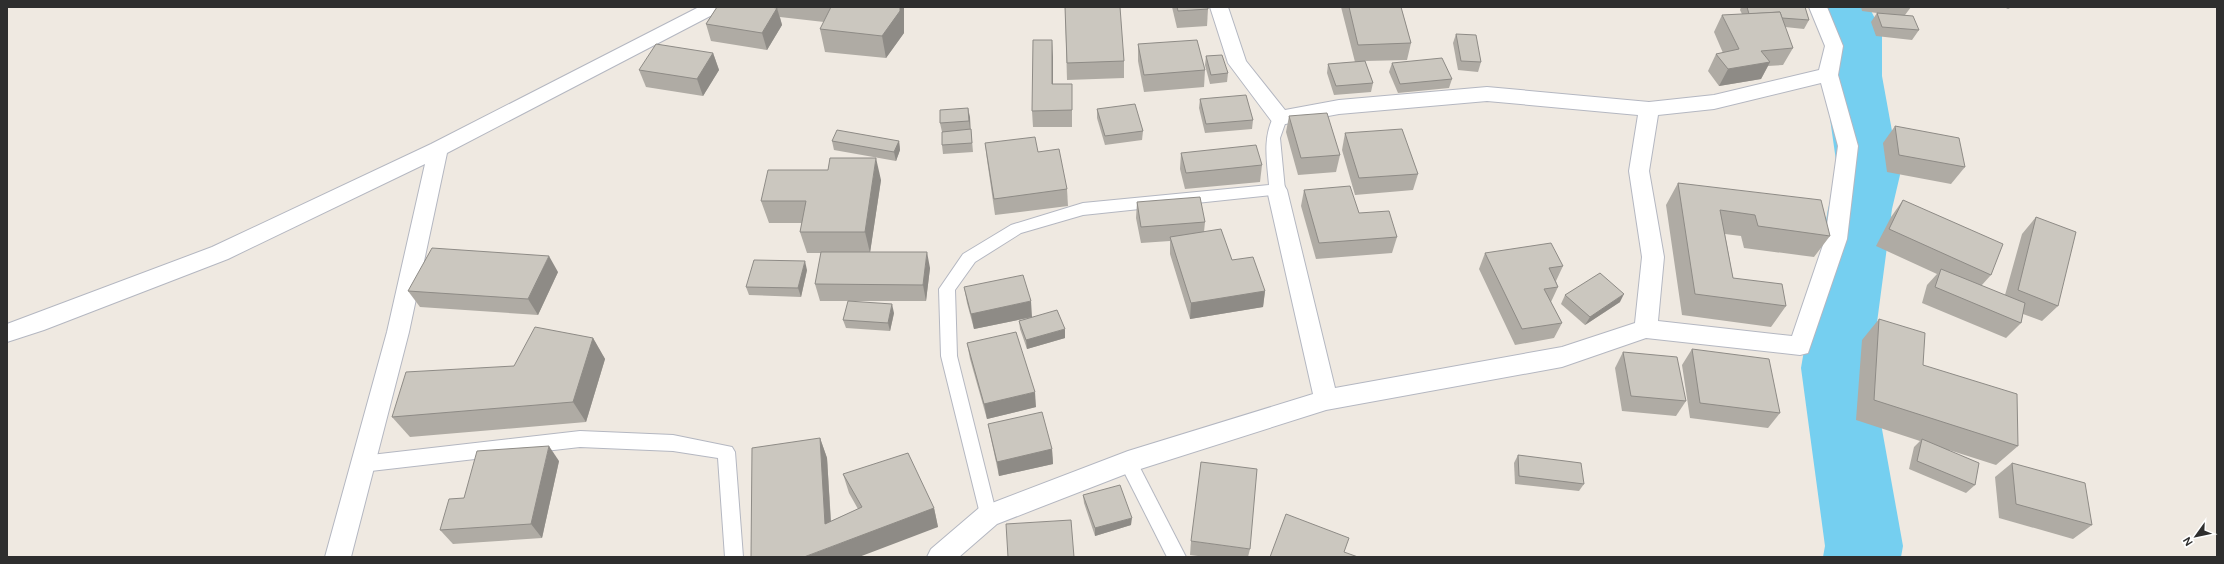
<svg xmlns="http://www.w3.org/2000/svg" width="2224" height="564" viewBox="0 0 2224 564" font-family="'DM Sans',sans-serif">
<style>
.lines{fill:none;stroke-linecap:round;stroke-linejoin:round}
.river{fill:#75cff0;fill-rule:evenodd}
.lane-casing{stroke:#b4b7c1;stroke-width:2}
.street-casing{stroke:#b4b7c1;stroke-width:2}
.lane{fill:#fff;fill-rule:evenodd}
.street{fill:#fff;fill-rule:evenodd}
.wall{fill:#afaba4}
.shaded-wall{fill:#8e8b86}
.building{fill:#cbc7bf;stroke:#8e8b86}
</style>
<rect width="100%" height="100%" fill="#efe9e1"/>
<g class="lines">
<polygon class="river" points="1813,7 1869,7 1882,32 1882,76 1900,175 1892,209 1871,368 1903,546 1901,557 1823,557 1825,546 1801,368 1828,209 1838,175 1824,76 1826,32"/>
<g class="lane-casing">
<g id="lane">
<path d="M1280,113L1285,114L1287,118L1280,138L1285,190L1282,194L1083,215L1021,233L975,262L955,290L957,356L997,516L994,522L988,524L982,522L941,356L939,289L963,254L1011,225L1083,203L1269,185C1267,161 1262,137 1275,114Z"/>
<polygon points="580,431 673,435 732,447 735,452 743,557 725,557 718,458 673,451 580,447 362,472 356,470 353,464 356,458 362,456"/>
<polygon points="1128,454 1134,456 1186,557 1167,557 1119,462 1122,456"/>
</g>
</g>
<g class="street-casing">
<g id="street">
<polygon points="699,7 718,7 719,9 716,13 447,153 409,332 351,557 325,557 387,332 425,164 228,259 44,330 7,342 7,324 212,247 431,144"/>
<path d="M1210,7H1228L1246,61L1285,110L1339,100L1487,87L1649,102L1714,95L1819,70L1825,46L1809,7H1827L1843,46L1838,75L1858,146L1847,239L1808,353L1800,355L1646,338L1562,367L1326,410L1131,472L997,524L959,557H927L931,549L979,508L1128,451L1313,394L1267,190L1270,185L1277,182L1284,185L1287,190L1335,388L1562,347L1635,323L1642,257L1629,171L1638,115L1487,101L1339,114L1280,125L1273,123L1228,63ZM1821,83L1838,146L1825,239L1792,336L1658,321L1664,257L1649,171L1658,115L1714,109Z"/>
</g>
</g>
<use href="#lane" class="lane"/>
<use href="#street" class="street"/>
</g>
<g class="wall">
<polygon points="717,7 904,7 904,33 886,58 825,52 820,29 824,22 780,17 782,25 767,50 711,41 706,24"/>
<polygon points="1065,7 1124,61 1124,78 1067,80"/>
<polygon points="1172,7 1208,7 1208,9 1207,26 1177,28"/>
<polygon points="1341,7 1401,7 1411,43 1407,60 1365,61 1373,83 1371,92 1334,95 1327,73 1328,64 1355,62"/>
<polygon points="1741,7 1805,7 1809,20 1804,29 1785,27 1793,48 1783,65 1768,66 1761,79 1719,86 1708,71 1716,54 1723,53 1714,32 1722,15 1742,14 1740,10"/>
<polygon points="1861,7 1911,7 1905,15 1919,30 1912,40 1876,36 1871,22 1877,13 1862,11"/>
<polygon points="2004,7 2012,7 2008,9"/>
<polygon points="1456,34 1481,62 1478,72 1458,70 1453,43"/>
<polygon points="1138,44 1205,70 1204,87 1144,92 1138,61"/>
<polygon points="713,53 719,70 703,96 646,87 639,70"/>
<polygon points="1206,56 1228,73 1227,82 1210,84 1205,65"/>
<polygon points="1053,57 1053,84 1072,101 1072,127 1033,127 1032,111"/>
<polygon points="1392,63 1452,79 1449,88 1398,93 1389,72"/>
<polygon points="1200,99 1253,120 1252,129 1205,133 1199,108"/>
<polygon points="1097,109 1143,131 1142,140 1105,145 1097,118"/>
<polygon points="1289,116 1340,155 1336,172 1298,175 1286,132"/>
<polygon points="970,117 973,152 943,154 942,145 942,132 940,123"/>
<polygon points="1895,126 1965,167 1951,184 1887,172 1883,143"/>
<polygon points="1345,133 1418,174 1413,190 1355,195 1342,150"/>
<polygon points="832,141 899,141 900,150 896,161 834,150"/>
<polygon points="985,143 1038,152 1067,189 1068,206 995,215 987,160"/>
<polygon points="1181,153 1262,165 1260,182 1185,189 1180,169"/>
<polygon points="881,180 870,252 930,268 926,301 820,301 815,284 821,253 807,253 800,232 802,223 769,223 761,201"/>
<polygon points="1678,183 1830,236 1814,257 1744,248 1741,236 1725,234 1733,278 1786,306 1771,327 1682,315 1666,205"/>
<polygon points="1304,190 1359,213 1397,237 1392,253 1316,259 1301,206"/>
<polygon points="1903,200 1991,275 1981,286 2005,295 2022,234 2036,217 2058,306 2042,321 2023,314 2021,323 2006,338 1922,303 1927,285 1937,274 1876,246 1891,217"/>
<polygon points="1137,202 1205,222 1204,232 1232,260 1265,291 1263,307 1190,319 1170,254 1170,241 1141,243 1136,218"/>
<polygon points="1485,253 1563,266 1556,281 1558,287 1551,302 1562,323 1554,338 1515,345 1479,269"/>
<polygon points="807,270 801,297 749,295 746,287"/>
<polygon points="558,272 538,315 420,307 408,291"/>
<polygon points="964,287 1032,317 1065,338 1027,349 1020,329 1019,321 1028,318 974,329 967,303"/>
<polygon points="1565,295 1620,302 1585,325 1561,304"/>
<polygon points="894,313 890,331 846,328 843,320"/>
<polygon points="1879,319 1923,365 2018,446 1996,465 1949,450 1975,485 1966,493 1909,469 1914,447 1920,441 1856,420 1862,340"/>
<polygon points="593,338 605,359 586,422 410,437 392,417 514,366"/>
<polygon points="967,343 1036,407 987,419 970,359"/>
<polygon points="1692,349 1780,413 1768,428 1690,418 1682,365"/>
<polygon points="1623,352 1686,401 1676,416 1622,411 1615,368"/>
<polygon points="988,424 1052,449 1053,464 999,476 991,439"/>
<polygon points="820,438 827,458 831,521 858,509 849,493 843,474 934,508 938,527 751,557"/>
<polygon points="1518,455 1584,484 1579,491 1515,484 1514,463"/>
<polygon points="559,461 542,538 453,544 440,530 464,498"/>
<polygon points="2012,463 2092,525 2073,539 1999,518 1995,477"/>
<polygon points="1083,495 1131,525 1095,536 1084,503"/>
<polygon points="1191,541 1250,549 1248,557 1206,557 1190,555"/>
</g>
<g class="shaded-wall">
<polygon points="900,7 904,7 904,33 886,58 882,36"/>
<polygon points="777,8 782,25 767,50 762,33"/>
<polygon points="1052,40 1053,57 1053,101 1052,84"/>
<polygon points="713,53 719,70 703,96 697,79"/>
<polygon points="1770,62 1761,79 1719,86 1728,69"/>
<polygon points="968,108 970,117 970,130 969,121"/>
<polygon points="899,141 900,150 896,161 894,152"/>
<polygon points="876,158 881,180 870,253 865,232"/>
<polygon points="927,252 930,268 926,301 923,285"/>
<polygon points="549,256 558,272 538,315 528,299"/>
<polygon points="805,261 807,270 801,297 798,288"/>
<polygon points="1265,291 1263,307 1190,319 1191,303"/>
<polygon points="1624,294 1620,302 1585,325 1590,317"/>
<polygon points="1031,301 1032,317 974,329 971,314"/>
<polygon points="892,304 894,313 890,331 888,323"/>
<polygon points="1065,329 1065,338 1027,349 1026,340"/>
<polygon points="593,338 605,359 586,422 573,402"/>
<polygon points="1035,392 1036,407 987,419 984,404"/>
<polygon points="820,438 827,458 832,543 825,524"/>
<polygon points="549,446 559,461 542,538 531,524"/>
<polygon points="1052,449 1053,464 999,476 997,462"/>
<polygon points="934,508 938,527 859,557 804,557"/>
<polygon points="1132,518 1131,525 1095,536 1095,528"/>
</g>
<g class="building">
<polygon points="717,7 770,7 777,8 762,33 706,24"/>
<polygon points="831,7 900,7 900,11 882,36 820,29"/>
<polygon points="1065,7 1120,7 1124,61 1067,63"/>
<polygon points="1177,7 1208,7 1208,9 1178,11"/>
<polygon points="1349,7 1401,7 1411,43 1358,45"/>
<polygon points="1747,7 1805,7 1809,20 1782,18 1780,12 1749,14"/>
<polygon points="1780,12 1793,48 1761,51 1770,62 1728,69 1716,54 1739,49 1722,15"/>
<polygon points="1877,13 1913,16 1919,30 1882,27"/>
<polygon points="1456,34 1476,35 1481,62 1461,61"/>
<polygon points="1033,40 1052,40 1052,84 1072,84 1072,110 1032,111"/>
<polygon points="1197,40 1205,70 1144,75 1138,44"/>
<polygon points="656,44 713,53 697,79 639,70"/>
<polygon points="1222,55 1228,73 1211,75 1206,56"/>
<polygon points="1442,58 1452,79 1400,84 1392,63"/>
<polygon points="1365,61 1373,83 1336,86 1328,64"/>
<polygon points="1246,95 1253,120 1206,124 1200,99"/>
<polygon points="1135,104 1143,131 1105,136 1097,109"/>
<polygon points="968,108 969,121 940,123 940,110"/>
<polygon points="1327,113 1340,155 1301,158 1289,116"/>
<polygon points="1895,126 1959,138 1965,167 1899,155"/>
<polygon points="971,129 972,143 942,145 942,132"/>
<polygon points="1402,129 1418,174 1359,178 1345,133"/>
<polygon points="837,130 899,141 894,152 832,141"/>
<polygon points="1035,137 1038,152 1059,149 1067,189 994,199 985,143"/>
<polygon points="1256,145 1262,165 1186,173 1181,153"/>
<polygon points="830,158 876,158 865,232 800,232 806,201 761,201 768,170 828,170"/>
<polygon points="1678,183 1821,200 1830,236 1758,226 1755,215 1720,210 1733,278 1782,284 1786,306 1695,294"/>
<polygon points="1350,186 1359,213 1389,211 1397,237 1319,243 1304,190"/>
<polygon points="1200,197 1205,222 1141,227 1137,202"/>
<polygon points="1903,200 2003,244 1991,275 1889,229"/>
<polygon points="2036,217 2076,232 2058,306 2018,290"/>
<polygon points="1221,229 1232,260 1253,257 1265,291 1191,303 1170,237"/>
<polygon points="1551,243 1563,266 1549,268 1558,287 1544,289 1562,323 1522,329 1485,253"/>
<polygon points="432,248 549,256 528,299 408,291"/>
<polygon points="821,252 927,252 923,285 815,284"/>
<polygon points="754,260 805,261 798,288 746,287"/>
<polygon points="1941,269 2025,303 2021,323 1935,287"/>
<polygon points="1600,273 1624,294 1590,317 1565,295"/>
<polygon points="1023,275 1031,301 971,314 964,287"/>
<polygon points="848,301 892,304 888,323 843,320"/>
<polygon points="1057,310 1065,329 1026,340 1019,321"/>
<polygon points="1879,319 1925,333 1923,365 2017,394 2018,446 1874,400"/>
<polygon points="535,327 593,338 573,402 392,417 406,372 514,366"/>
<polygon points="1016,332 1035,392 984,404 967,343"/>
<polygon points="1692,349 1769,359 1780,413 1700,403"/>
<polygon points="1623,352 1677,357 1686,401 1631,396"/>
<polygon points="1042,412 1052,449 997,462 988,424"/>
<polygon points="820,438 825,524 862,507 843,474 908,453 934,508 804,557 751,557 752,448"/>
<polygon points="1922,439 1979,463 1975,485 1917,461"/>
<polygon points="549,446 531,524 440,530 449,499 464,498 477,451"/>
<polygon points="1518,455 1581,463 1584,484 1519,476"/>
<polygon points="1201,462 1257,469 1250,549 1191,541"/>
<polygon points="2012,463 2085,483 2092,525 2016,504"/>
<polygon points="1120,485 1132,518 1095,528 1083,495"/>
<polygon points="1286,514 1349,538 1344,552 1358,557 1270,557"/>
<polygon points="1071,520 1074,557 1008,557 1006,524"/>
</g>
<rect width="2224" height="564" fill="none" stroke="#2e2e2e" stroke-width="16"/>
<g transform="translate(2196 536) rotate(237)" stroke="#ffffff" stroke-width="3" paint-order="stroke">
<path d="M0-3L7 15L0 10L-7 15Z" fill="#2e2e2e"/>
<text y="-6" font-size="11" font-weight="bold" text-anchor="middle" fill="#2e2e2e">N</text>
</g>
</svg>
